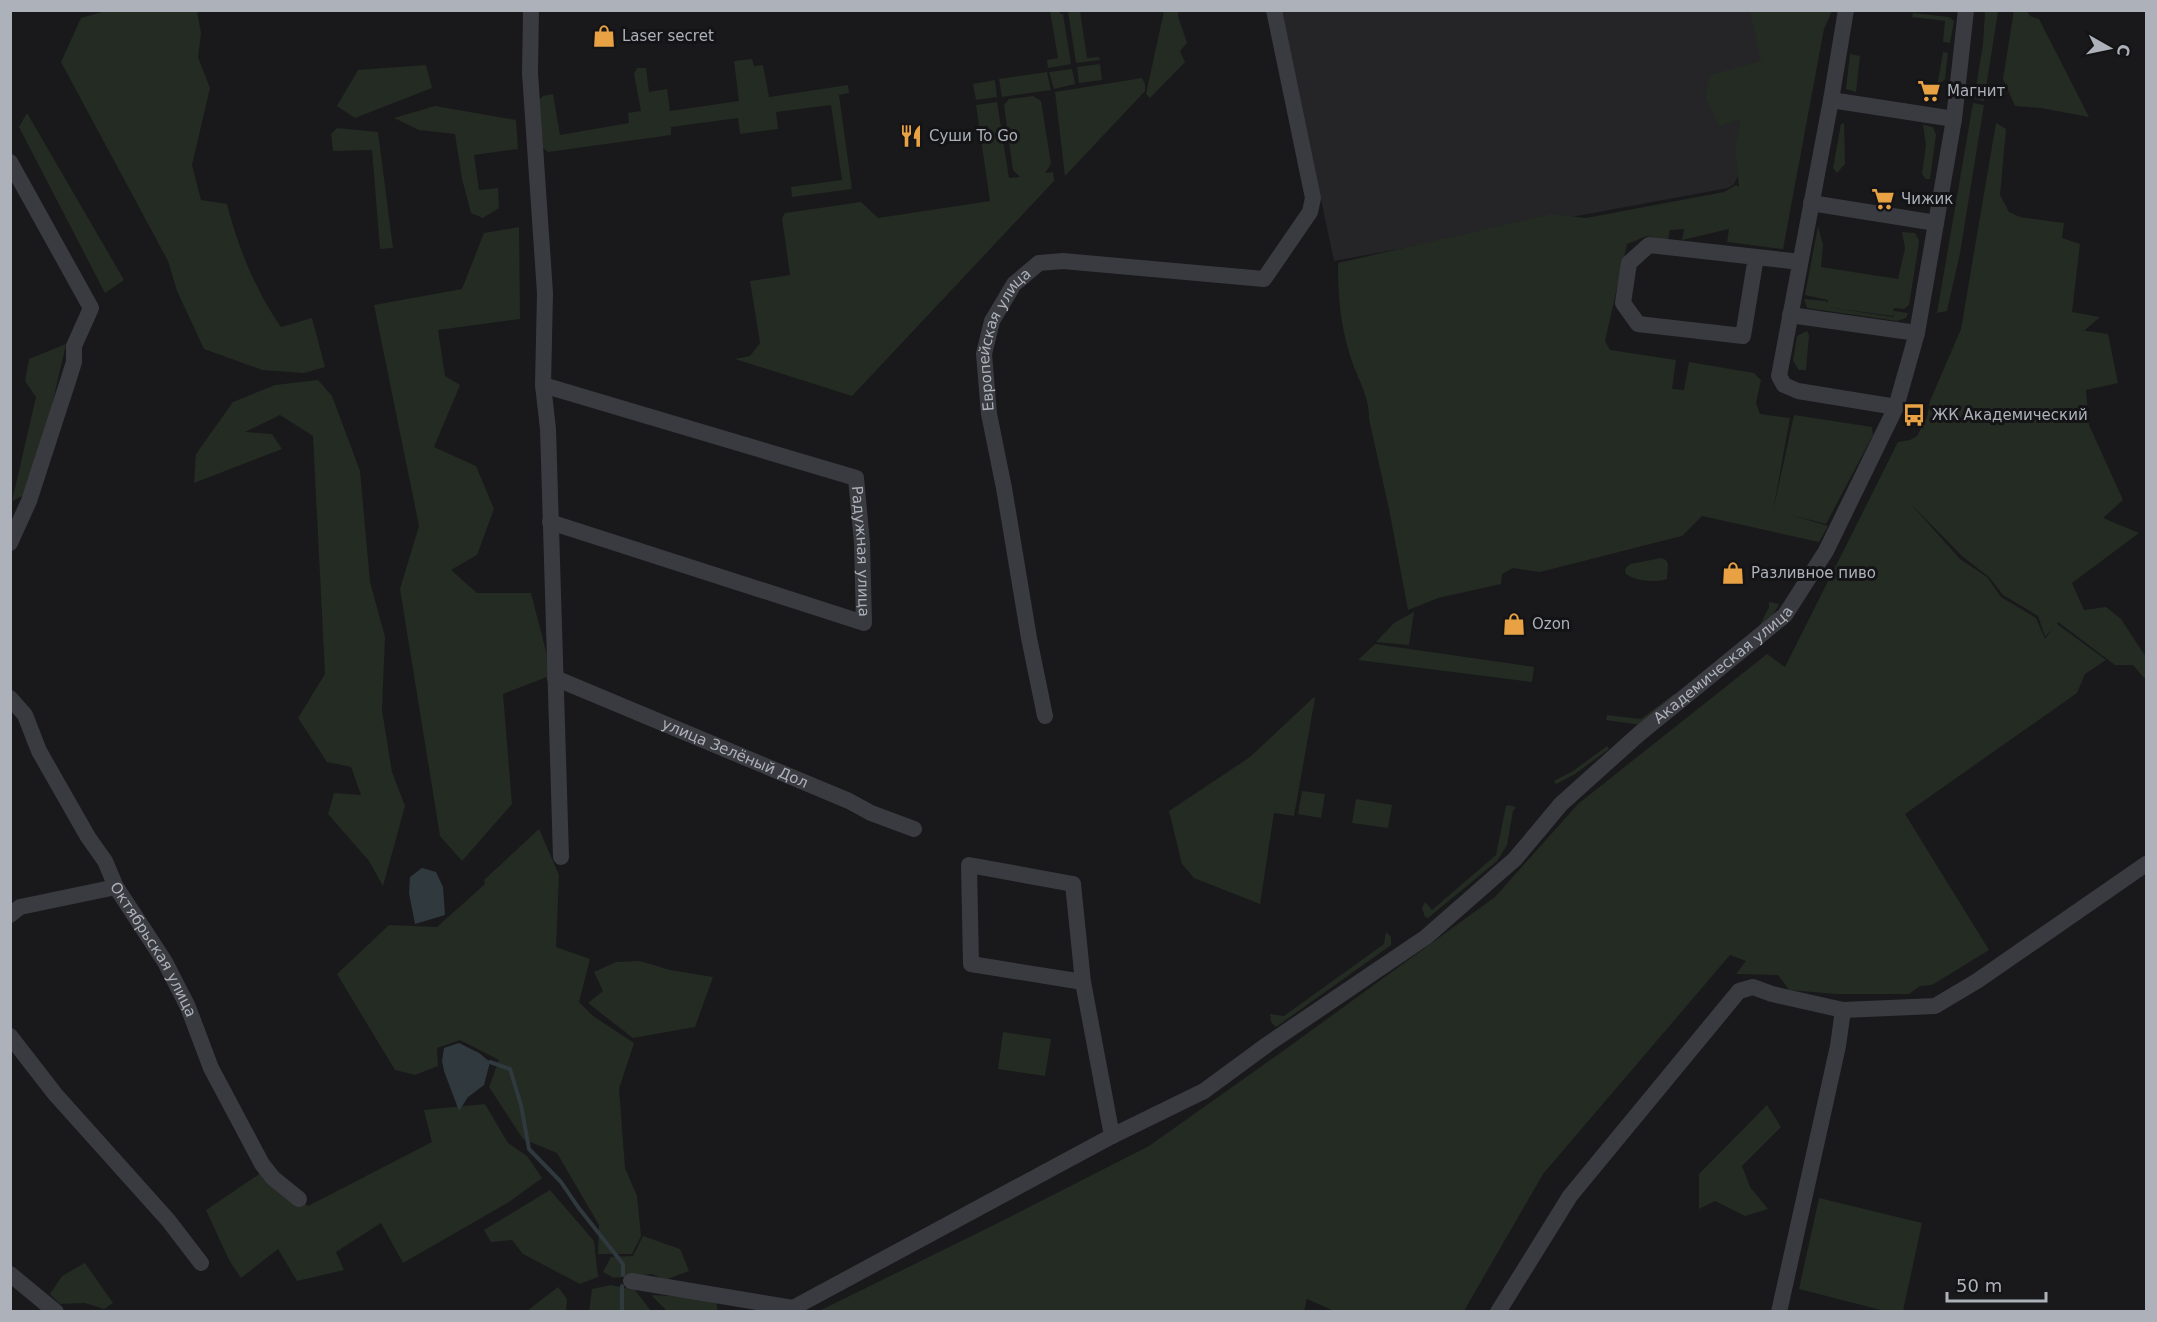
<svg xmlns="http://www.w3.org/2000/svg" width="2157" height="1322" viewBox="0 0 2157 1322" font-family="'DejaVu Sans',sans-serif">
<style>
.built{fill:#252528}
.green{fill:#232b23;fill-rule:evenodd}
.water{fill:#2f393e}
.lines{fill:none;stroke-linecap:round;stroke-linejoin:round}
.stream{stroke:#2f393e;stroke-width:4}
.minor{stroke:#3a3b40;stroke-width:16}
.labels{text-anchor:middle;stroke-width:6;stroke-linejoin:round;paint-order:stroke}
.poi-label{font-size:15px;fill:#acb1ba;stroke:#141416;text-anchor:start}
.street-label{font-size:15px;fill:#acb1ba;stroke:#141416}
</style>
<rect width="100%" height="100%" fill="#19191b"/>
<polygon class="built" points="1281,11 1818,11 1734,184 1728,188 1334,261"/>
<g class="green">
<polygon points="2014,10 2027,11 2030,16 2039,19 2089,117 2041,108 2015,106 2003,79"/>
<path d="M197,11L201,33L198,57L210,88L192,165L201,200L227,204C238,247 255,290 281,327L312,318L325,367L304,373L262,370L204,349L177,291L168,261L61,62L81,18L102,12Z"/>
<polygon points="1050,11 1060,11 1060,14 1063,14 1071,64 1048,68 1047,60 1058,58"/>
<polygon points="1068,11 1080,11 1087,58 1099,57 1100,60 1076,63"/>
<polygon points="1164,11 1179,11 1178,16 1187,43 1180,51 1185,62 1150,98 1146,94"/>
<path d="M1750,11H1832L1824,29L1783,249L1727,242L1729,229L1682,240L1684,229L1670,230L1668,240L1647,236L1627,244L1605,341L1610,350L1676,360L1672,389L1684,390L1689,362L1754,373L1761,380L1756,403L1760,414L1790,418L1773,511L1794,415L1872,427L1873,435L1826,524L1787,514L1828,526L1819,542L1702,516L1682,536L1540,572L1513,568L1502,574L1501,584L1438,598L1408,610L1389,509L1369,419C1370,395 1355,375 1349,352C1340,323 1338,293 1338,263L1552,214L1586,218L1724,192L1736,185L1739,187L1735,148L1741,119L1719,126L1705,96L1710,75L1761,61Z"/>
<polygon points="1985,11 1998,11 1984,101 1974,99 1983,44"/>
<polygon points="1913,13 1949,17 1954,21 1950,43 1943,42 1945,21 1912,17"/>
<polygon points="1943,52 1948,53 1945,79 1937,87"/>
<polygon points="1850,54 1860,56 1856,92 1846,89"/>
<polygon points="752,59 754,66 763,65 769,97 848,85 849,93 839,95 852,189 792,197 791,187 842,180 831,105 776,112 778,129 740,134 738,118 671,127 671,135 548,152 543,148 539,100 543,96 553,94 560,135 629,123 628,113 641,111 634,74 637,68 646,68 649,92 667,89 670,111 739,101 734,61"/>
<polygon points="1100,64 1102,80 1079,83 1077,67"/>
<polygon points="426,65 432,88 355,118 337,106 358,70"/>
<polygon points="1072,69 1075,84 1054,89 1049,72"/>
<polygon points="1047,72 1051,90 1002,97 999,79"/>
<polygon points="1142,78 1145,84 1145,91 1065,176 1055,92"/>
<polygon points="995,80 997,97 976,100 973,84"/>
<polygon points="1033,96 1041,101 1051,164 1045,173 1053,172 1054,181 852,396 735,359 750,356 760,343 750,281 790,275 782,218 785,213 861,202 878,218 990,201 976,105 997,102 1009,178 1020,177 1013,170 1004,105 1009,99"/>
<polygon points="1973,103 1984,105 1960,253 1947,311 1937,313"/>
<polygon points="435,106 516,120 518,149 474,155 479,190 498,188 499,208 483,218 471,213 462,179 455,134 419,130 394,118"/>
<polygon points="27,113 124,280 105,293 19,127"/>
<polygon points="1844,123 1845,164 1837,173 1833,168 1841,124"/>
<path d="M1996,123L2006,129L2000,195L2009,212L2020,217L2064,223L2062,238L2080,244L2072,312L2100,317L2085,330H2081L2108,334L2118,383L2086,390L2089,425L2123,500L2103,518L2139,533L2072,583L2084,610L2106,607L2121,619L2146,657V680L2133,665H2115L2058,622L2057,624L2106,660L2085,674L2077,693L1905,814L1989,950L1932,985L1920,986L1909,994H1837L1789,990L1778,975L1736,974L1746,961L1730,955L1543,1174L1464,1311H1334L1307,1299L1304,1312H817L1002,1221L1149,1146L1283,1051L1495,897L1578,804L1767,654L1785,667L1898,442L1910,440L1917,436L1927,417L1930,401L1961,329ZM1910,503L1962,556L1989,577L2003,595L2038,616L2045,637L2053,628L2045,639L2036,618L2001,597L1987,577L1960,559Z"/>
<polygon points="1923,125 1933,127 1936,135 1930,179 1926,179 1922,174 1926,145"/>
<polygon points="337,128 378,132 393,248 380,249 372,150 333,151 331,134"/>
<polygon points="1818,226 1823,245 1821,267 1898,279 1905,248 1902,232 1915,233 1919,240 1918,249 1909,305 1904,309 1894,308 1893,316 1826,307 1893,317 1894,311 1908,313 1906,318 1897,321 1807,308 1804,299 1826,301 1827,303 1828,300 1805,295"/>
<polygon points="519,227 520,319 438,330 445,376 460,385 434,447 476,466 494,509 477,555 451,570 477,593 531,593 552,675 503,694 512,804 462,861 440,836 400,589 419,526 374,305 462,289 484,233"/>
<polygon points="1807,331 1809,335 1806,370 1799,370 1793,361 1797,336"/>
<polygon points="66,344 53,401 27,494 12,501 36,397 25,381 29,359"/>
<polygon points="318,380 332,396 360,471 370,582 385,637 382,710 392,772 405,806 383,886 369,861 328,814 334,793 361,795 351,767 327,762 298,718 325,674 313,436 280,415 245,432 272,434 282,449 194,483 196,454 233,402 275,385"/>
<path d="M1661,558L1666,560L1668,564L1667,579C1656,583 1635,581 1626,574L1625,569L1630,564Z"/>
<polygon points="1769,602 1779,604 1766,628 1757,631 1769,607"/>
<polygon points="1414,612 1409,645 1376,642 1394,623"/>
<polygon points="1375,644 1534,667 1532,682 1358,660"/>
<polygon points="1674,694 1676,698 1641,725 1606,720 1607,715 1641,719"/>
<polygon points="1313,698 1315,698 1294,816 1274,813 1260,904 1194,878 1182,864 1169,811 1250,757"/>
<polygon points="1607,746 1609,749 1575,774 1556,784 1554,781 1573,771"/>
<polygon points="1302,791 1325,794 1321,818 1298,814"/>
<polygon points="1356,799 1392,805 1388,828 1352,823"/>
<polygon points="1508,805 1516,807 1513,811 1507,845 1497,861 1428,918 1425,917 1422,908 1425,902 1432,910 1496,855 1506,806"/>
<polygon points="539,829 559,875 556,947 590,959 579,1002 593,1016 634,1043 619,1089 625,1168 637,1196 641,1236 632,1254 598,1254 599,1225 557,1153 523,1139 489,1087 499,1060 460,1040 437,1048 438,1066 415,1075 395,1070 337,974 389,925 437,927 485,884 484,880"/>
<polygon points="1386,932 1391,937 1391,945 1276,1027 1271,1022 1270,1014 1284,1016 1384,944"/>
<polygon points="640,961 670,970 713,977 695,1027 633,1038 588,1003 603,991 594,972 616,962"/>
<polygon points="1003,1032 1051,1039 1045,1076 998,1069"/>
<polygon points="485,1104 508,1143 527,1156 542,1178 509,1202 403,1263 381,1223 336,1252 344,1270 297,1281 278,1249 241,1278 229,1260 206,1210 261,1173 308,1206 432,1142 424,1110"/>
<polygon points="1767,1105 1781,1127 1742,1166 1750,1187 1768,1209 1745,1216 1715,1201 1699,1209 1699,1174"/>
<polygon points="550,1190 594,1241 598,1277 580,1284 523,1254 512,1240 491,1242 484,1230"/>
<polygon points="1819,1198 1922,1223 1903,1311 1885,1311 1799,1289"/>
<polygon points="643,1236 680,1249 689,1271 665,1280 652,1274 614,1278 603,1272 611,1257 633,1256"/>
<polygon points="85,1263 113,1303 104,1309 85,1303 60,1304 50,1294 62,1276"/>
<polygon points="611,1285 635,1290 651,1311 589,1312 592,1289"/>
<polygon points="558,1287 567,1299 566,1311 527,1311"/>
<polygon points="651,1295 715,1298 718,1311 667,1311"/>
</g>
<g class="water">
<polygon points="422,868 436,872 443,887 445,915 415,924 409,893 410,877"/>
<polygon points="459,1043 479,1053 490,1062 484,1085 468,1097 459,1111 444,1071 442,1061 444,1048"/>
</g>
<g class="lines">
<g class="stream">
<polyline points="490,1062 510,1069 521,1105 529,1149 561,1182 578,1207 623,1264 623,1275"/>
<polyline points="622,1312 622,1286"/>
</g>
<g class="minor">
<polyline points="531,10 530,73 545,293 543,385 548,429 561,857"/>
<polyline points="1831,100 1846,10"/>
<polyline points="10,162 91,308 74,346 74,362 68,381 29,501 10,543"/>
<polyline points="1811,203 1936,223"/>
<polyline points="1756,257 1743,336 1638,324 1623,303 1629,263 1649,245 1783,260 1800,262"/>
<polyline points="1790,315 1917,333"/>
<path id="s1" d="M543,385L856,478L862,543L864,623L550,522"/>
<polyline points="1896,407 1798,391 1784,385 1779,376 1831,100 1954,119"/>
<path id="s2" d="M555,678L849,801L871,813L914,829"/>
<path id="s3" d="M10,698L25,715L39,751L88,837L105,861L116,887L165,962L188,1007L211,1068L262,1164L273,1178L299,1199"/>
<path id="s4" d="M1045,716L1029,638L1004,488L989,414L984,354L992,321L1014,284L1039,263L1063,261L1264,279L1310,212L1313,198L1274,10"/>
<polyline points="10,915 20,907 116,887"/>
<path id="s5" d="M1083,982L971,964L969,865L1073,884L1083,982L1112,1136L1204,1091L1268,1044L1426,937L1515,859L1561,804L1639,734L1785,615L1826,551L1896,407L1917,333L1954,119L1966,10"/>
<polyline points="10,1036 55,1094 168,1220 201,1263"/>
<polyline points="10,1274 56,1312"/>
<polyline points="631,1281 793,1308 1112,1136"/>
<polyline points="1498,1312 1570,1196 1739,991 1753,987 1772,994 1843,1010"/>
<polyline points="1779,1312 1838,1046 1843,1010 1935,1006 1977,981 2146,864"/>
</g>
</g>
<defs>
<g id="shop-bare" transform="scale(1.8)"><path d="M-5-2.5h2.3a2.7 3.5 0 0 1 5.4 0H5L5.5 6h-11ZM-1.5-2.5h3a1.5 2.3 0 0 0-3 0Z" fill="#e8a143" stroke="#141416" stroke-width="2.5" paint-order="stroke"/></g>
<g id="supermarket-bare" transform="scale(1.8)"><path d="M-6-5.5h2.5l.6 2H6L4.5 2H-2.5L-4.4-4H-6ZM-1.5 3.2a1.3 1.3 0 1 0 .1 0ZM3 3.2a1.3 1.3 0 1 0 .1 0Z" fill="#e8a143" stroke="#141416" stroke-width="2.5" paint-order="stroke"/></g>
<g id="restaurant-bare" transform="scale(1.8)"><path d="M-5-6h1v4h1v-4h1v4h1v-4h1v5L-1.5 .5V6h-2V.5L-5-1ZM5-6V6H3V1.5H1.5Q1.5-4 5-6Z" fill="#e8a143" stroke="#141416" stroke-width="2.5" paint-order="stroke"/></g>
<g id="bus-bare" transform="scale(1.8)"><path d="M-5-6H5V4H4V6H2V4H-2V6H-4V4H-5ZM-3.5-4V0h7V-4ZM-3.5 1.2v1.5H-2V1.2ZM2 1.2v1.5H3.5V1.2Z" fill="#e8a143" stroke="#141416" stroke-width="2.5" paint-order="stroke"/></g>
</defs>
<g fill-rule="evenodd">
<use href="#shop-bare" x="604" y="36"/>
<use href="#supermarket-bare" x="1929" y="91"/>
<use href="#restaurant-bare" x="911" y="136"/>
<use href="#supermarket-bare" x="1883" y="199"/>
<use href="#bus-bare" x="1914" y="415"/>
<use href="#shop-bare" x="1733" y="573"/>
<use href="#shop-bare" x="1514" y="624"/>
</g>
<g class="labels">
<g class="poi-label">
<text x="622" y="41">Laser secret</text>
<text x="1947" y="96">Магнит</text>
<text x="929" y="141">Суши To Go</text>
<text x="1901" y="204">Чижик</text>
<text x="1932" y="420">ЖК Академический</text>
<text x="1751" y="578">Разливное пиво</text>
<text x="1532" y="629">Ozon</text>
</g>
<g class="street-label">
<text dy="5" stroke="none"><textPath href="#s4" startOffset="387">Европейская улица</textPath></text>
<text dy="5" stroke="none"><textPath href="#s1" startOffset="400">Радужная улица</textPath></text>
<text dy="5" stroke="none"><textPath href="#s5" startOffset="1350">Академическая улица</textPath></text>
<text dy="5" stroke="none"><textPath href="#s2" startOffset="195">улица Зелёный Дол</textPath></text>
<text dy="5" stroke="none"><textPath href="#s3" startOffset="291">Октябрьская улица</textPath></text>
</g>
</g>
<rect width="2157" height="1322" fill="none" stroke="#acb1ba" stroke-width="24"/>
<g transform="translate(2109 48) rotate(99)" stroke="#141416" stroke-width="4.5" paint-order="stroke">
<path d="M0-4.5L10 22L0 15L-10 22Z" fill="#acb1ba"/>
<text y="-9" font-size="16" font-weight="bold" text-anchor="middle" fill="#acb1ba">С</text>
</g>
<path d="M1947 1292v9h99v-9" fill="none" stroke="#acb1ba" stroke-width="3"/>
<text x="1956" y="1292" font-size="18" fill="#acb1ba" stroke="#141416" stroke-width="4.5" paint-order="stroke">50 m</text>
</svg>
